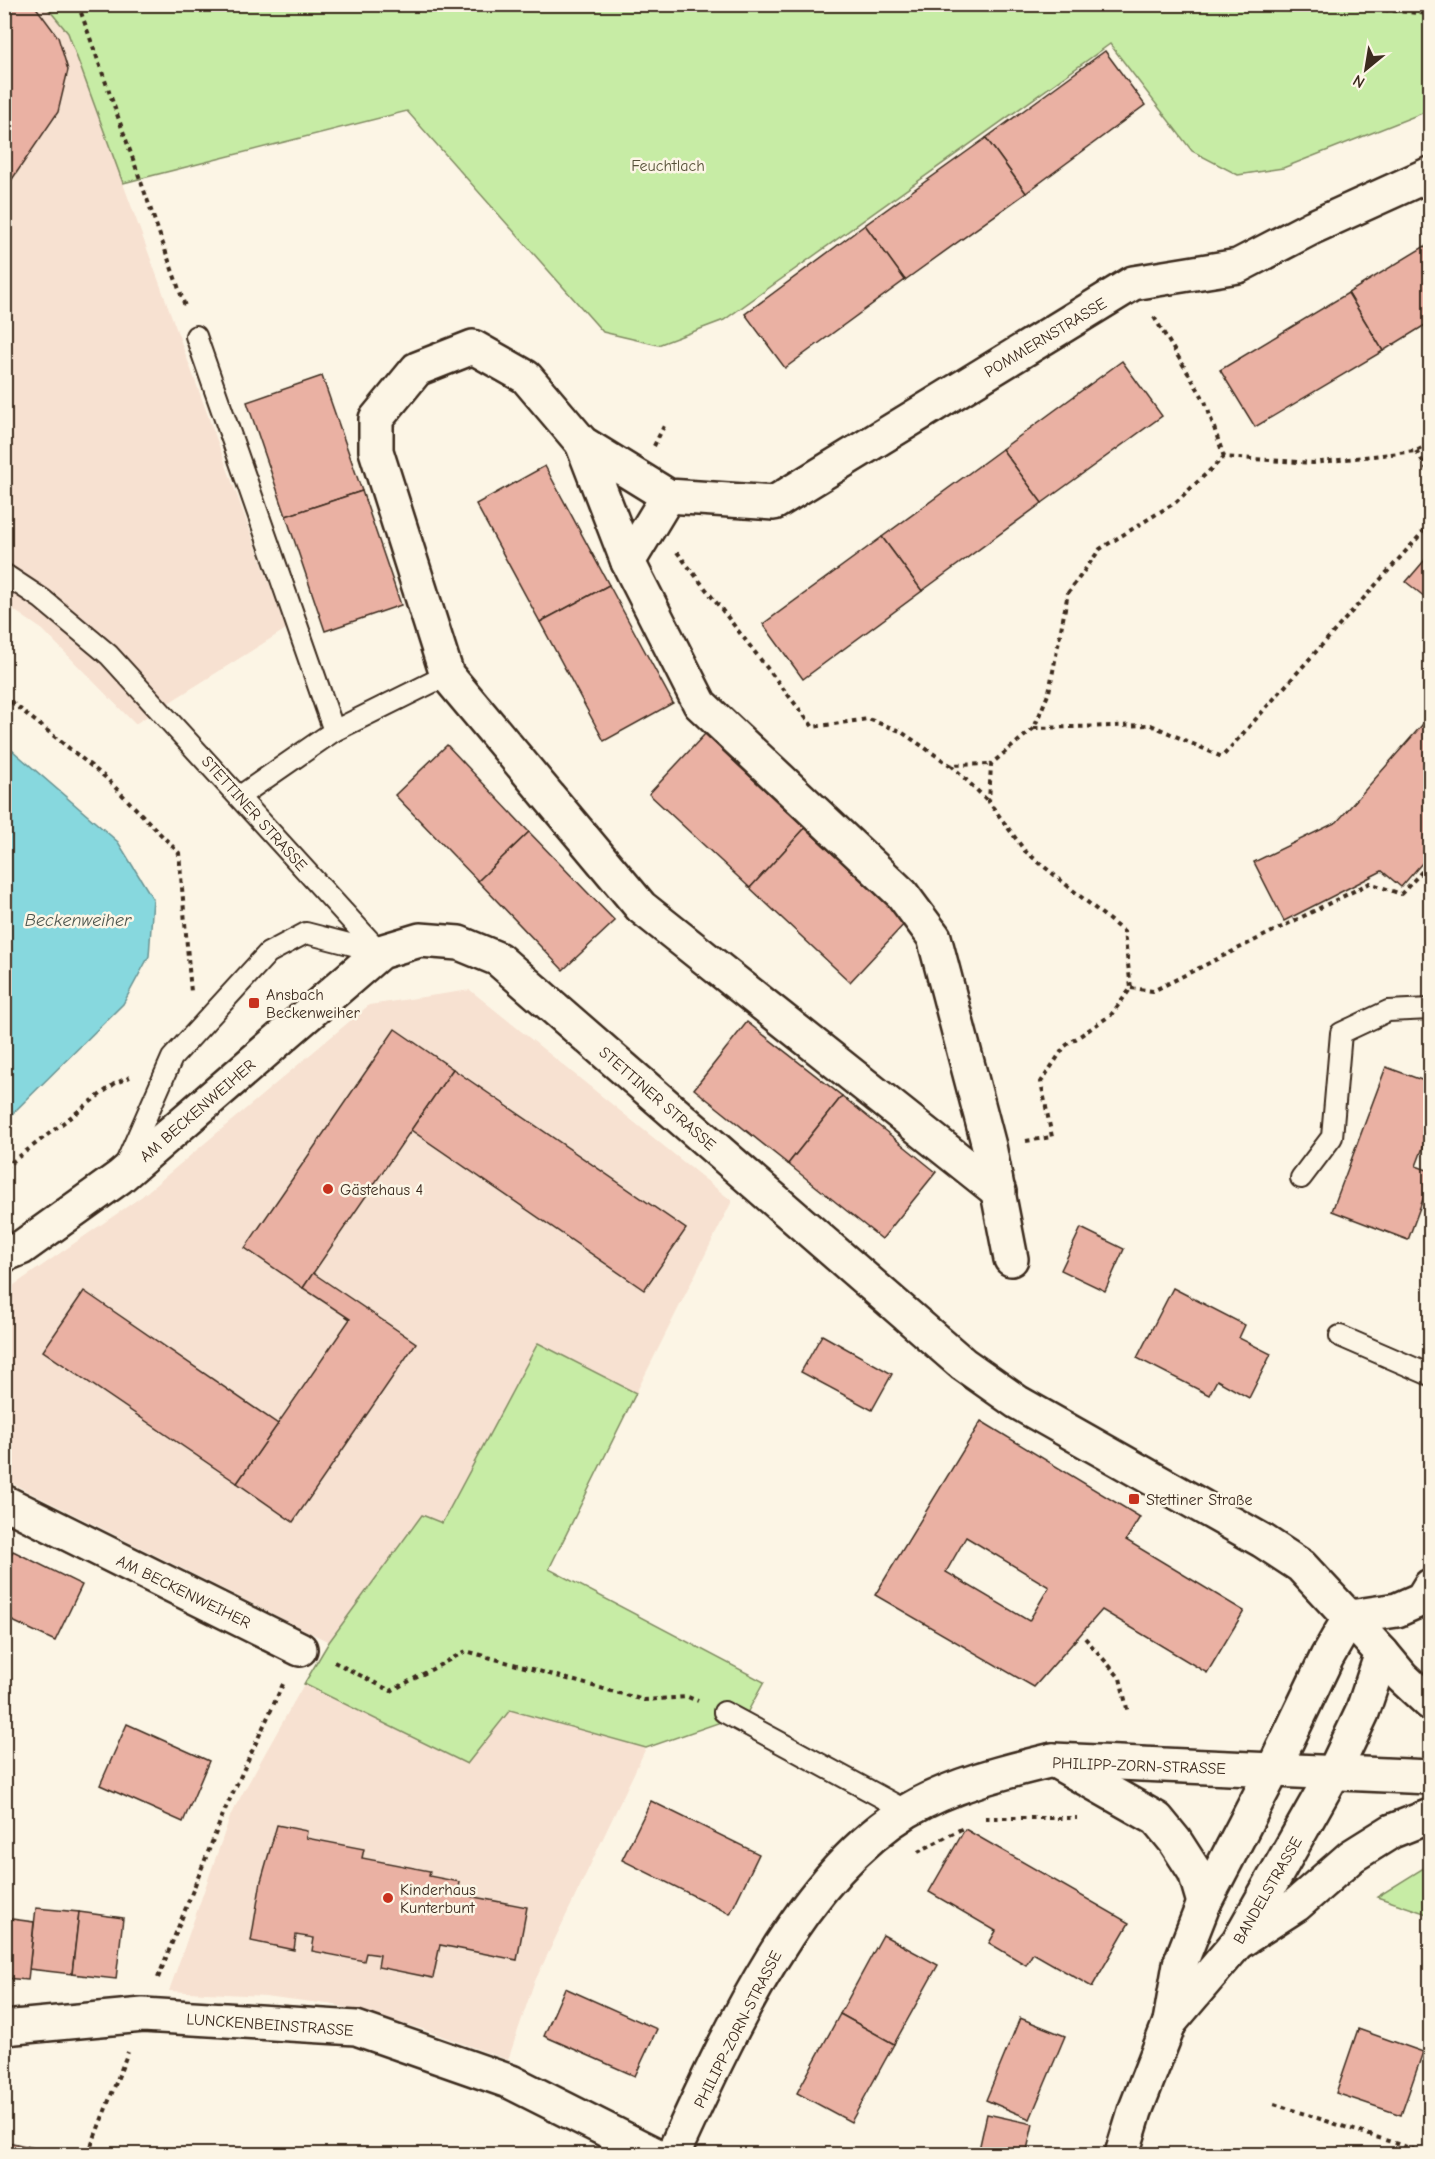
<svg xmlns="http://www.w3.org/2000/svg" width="1435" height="2159" viewBox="0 0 1435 2159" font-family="'Comic Neue',sans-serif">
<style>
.built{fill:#f7e1d1}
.green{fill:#c7eca5;stroke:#818b62;stroke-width:1.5}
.water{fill:#87d8de;stroke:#699291;stroke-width:1.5}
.building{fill:#eab1a3;stroke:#3b2a1e;stroke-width:1.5;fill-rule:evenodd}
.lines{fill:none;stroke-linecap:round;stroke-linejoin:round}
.service-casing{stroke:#3b2a1e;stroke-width:24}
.minor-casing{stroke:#3b2a1e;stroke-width:38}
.tertiary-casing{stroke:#3b2a1e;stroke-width:38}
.secondary-casing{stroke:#3b2a1e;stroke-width:38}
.path{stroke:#3b2a1e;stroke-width:4;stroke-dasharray:4.5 4.5;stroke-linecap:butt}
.service{stroke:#fcf5e5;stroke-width:20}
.minor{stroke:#fcf5e5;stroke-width:33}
.tertiary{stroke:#fcf5e5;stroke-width:33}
.secondary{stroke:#fcf5e5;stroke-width:33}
.poi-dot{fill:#c8321e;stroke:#fcf5e5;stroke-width:2}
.labels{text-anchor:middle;stroke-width:5;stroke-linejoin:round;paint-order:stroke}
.park-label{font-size:16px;fill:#575139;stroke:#fcf5e5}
.street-label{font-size:16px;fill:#3b2a1e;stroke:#fcf5e5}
.poi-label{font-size:16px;fill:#3b2a1e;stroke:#fcf5e5;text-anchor:start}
.water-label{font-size:18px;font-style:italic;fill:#4e564e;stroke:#fcf5e5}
</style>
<rect width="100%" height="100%" fill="#fcf5e5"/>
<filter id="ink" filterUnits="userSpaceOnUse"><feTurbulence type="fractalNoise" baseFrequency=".0167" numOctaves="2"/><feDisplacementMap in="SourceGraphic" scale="12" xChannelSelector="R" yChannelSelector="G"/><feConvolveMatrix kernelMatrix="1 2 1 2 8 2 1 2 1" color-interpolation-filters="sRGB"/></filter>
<g filter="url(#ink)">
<g class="built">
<polygon points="4,5 45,5 68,33 286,629 135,724 43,630 5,604"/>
<polygon points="470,990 732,1201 636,1393 538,1343 442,1524 422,1516 329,1642 5,1480 4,1292 141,1197 369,1005"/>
<polygon points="304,1684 467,1764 510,1710 646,1748 534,1983 508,2060 422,2029 335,2005 265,1996 169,1991 231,1814"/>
</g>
<g class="green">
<polygon points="45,5 1430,5 1430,110 1283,168 1238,175 1192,151 1110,44 724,320 658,345 603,332 407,111 123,183 68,33"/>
<polygon points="538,1343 636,1393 549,1569 764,1682 747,1713 646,1748 510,1710 467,1764 304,1684 329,1642 422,1515 442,1523"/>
<polygon points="1430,1864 1430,1915 1377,1897"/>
</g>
<polygon class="water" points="5,744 118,842 153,899 149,956 123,1004 5,1121"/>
<g class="building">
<polygon points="4,4 35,6 58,37 68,70 58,112 4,191"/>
<polygon points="1105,51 1145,105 1026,193 986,138"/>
<polygon points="986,138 1026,193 905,280 865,225"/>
<polygon points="865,225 905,280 785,368 745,314"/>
<polygon points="1430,243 1430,322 1383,351 1348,293"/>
<polygon points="1348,293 1383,351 1255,427 1220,370"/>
<polygon points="1122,361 1162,416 1042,503 1002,449"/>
<polygon points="322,376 362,491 286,516 247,402"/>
<polygon points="1002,449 1042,503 922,591 882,537"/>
<polygon points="545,466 609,585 540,622 476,504"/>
<polygon points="362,491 401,605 325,631 286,516"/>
<polygon points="882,537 922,591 803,679 763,624"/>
<polygon points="1430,554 1430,601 1406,582"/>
<polygon points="609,585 673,703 604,741 540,622"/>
<polygon points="1430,716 1430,854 1401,887 1382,871 1284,921 1254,862 1337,822"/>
<polygon points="705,734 805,828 750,888 649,794"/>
<polygon points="447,745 529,832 478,881 395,795"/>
<polygon points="805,828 906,922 850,982 750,888"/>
<polygon points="529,832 615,921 563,970 478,881"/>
<polygon points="747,1022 842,1096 788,1164 694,1089"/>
<polygon points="395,1029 453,1069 303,1288 245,1248"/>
<polygon points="1386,1067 1430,1083 1430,1129 1416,1166 1430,1171 1430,1180 1408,1240 1332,1211"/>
<polygon points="453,1069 686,1229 644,1290 411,1130"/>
<polygon points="842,1096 936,1172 882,1239 788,1164"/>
<polygon points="1081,1228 1124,1249 1105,1291 1061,1270"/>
<polygon points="313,1273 416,1343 293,1522 237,1483 350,1319 303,1288"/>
<polygon points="1173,1288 1245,1325 1239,1338 1271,1354 1249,1398 1217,1380 1209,1395 1137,1358"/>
<polygon points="84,1291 278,1424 237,1483 43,1351"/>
<polygon points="822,1335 892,1374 872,1410 801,1372"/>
<path d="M981,1421L1140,1517L1126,1540L1244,1611L1207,1673L1102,1610L1034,1687L875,1595ZM966,1537L1049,1587L1029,1621L946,1572Z"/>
<polygon points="13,1551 82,1585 55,1641 4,1617 4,1568"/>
<polygon points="127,1724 209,1761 183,1822 100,1785"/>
<polygon points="651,1801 759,1854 730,1914 622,1860"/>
<polygon points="277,1825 307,1831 306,1838 364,1849 362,1858 430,1871 429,1876 460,1882 458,1894 527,1907 517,1960 440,1945 433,1978 378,1967 380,1955 366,1953 364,1961 312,1951 314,1938 296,1935 294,1950 251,1941 261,1881"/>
<polygon points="965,1829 1129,1923 1092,1987 1033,1953 1026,1965 989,1943 996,1931 929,1892"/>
<polygon points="36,1908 79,1912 72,1974 29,1969"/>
<polygon points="79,1912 123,1918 116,1979 72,1974"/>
<polygon points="4,1918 34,1922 28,1980 4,1978"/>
<polygon points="883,1935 938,1965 894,2044 840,2014"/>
<polygon points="565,1988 657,2029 635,2076 544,2036"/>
<polygon points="840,2014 894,2044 851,2122 797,2093"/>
<polygon points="1020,2018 1065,2036 1030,2119 986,2100"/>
<polygon points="1358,2029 1423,2052 1401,2115 1336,2093"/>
<polygon points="987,2114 1033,2124 1026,2154 978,2154"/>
<polygon points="4,2141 39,2149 37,2154 4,2154"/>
</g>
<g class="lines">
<g class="service-casing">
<g id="service">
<polyline points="196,336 334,731 240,796"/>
<polyline points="4,574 42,599 109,655 380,952"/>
<polyline points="334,731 447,675"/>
<polyline points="125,1165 172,1058 268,953 306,933 380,952"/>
<polyline points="1301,1178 1332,1137 1341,1033 1388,1011 1430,1009"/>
<polyline points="1340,1336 1430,1375"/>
<polyline points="724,1712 907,1811"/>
</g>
</g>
<g class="minor-casing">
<g id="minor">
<polyline points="582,443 628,562 700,704 902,894 934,937 989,1146 1011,1259"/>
<polyline points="628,562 668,496"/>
<polyline points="999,1192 641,907 447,675 376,451 376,419 417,369 473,347 526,377 582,443 668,496 774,503 1133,283 1238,266 1313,227 1430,174"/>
<polyline points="4,1255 21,1248 120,1177 380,952 420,940 459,943 498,959 963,1364 1017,1402 1263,1541 1301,1566 1382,1653 1362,1713 1334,1772"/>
<polyline points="4,1502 300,1649"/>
<polyline points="1350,1617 1397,1610 1422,1599 1430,1586"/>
<polyline points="1382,1653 1402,1677 1430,1703"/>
<polyline points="1273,1770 1327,1657 1350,1617"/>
<polyline points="4,2028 143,2015 356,2028 511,2082 654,2154"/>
</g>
</g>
<g class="tertiary-casing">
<g id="tertiary">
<polyline points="1053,1760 1157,1819 1175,1841 1195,1872 1204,1903"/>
<polyline points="1242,1940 1296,1905 1352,1856 1392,1831 1430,1816"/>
<polyline points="1170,2022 1180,1964 1204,1903 1273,1770"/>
<polyline points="1122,2154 1135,2111 1170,2022 1238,1942 1334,1772"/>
</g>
</g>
<g class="secondary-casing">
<path id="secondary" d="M673,2154C725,2041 797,1878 907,1811C951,1785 1003,1772 1053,1760L1430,1777"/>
</g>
<g class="path">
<polyline points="78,4 186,309"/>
<polyline points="1321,4 1430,14"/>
<polyline points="1154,317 1205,401 1224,457"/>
<polyline points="654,446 664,426"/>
<polyline points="1416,451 1430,474"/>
<polyline points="677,552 813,727 868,719 900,731 950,765 991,764"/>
<polyline points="4,696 105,777 179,853 191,992"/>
<polyline points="1034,728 1151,725 1222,757 1430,524"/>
<polyline points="951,765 989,802"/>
<polyline points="1131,988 1153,991 1370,883 1401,894 1430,863"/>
<polyline points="1026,1141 1052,1137 1041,1082 1065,1046 1111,1015 1131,988 1124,932 1025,851 989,802 991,764 1034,728 1049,692 1068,593 1100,549 1176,502 1224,457 1313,463 1416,451 1430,444"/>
<polyline points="4,1168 114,1084 130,1077"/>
<polyline points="1085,1638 1120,1678 1128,1713"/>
<polyline points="334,1662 391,1691 466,1651 644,1700 688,1697 698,1701"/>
<polyline points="985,1818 1077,1818"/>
<polyline points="918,1852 965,1827"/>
<polyline points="158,1978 224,1812 284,1682"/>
<polyline points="1274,2104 1413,2149 1415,2154"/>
<polyline points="88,2154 128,2052"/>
</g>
<use href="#service" class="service"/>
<use href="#minor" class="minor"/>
<use href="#tertiary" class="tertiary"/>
<use href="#secondary" class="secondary"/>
</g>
</g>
<g class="poi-dot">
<rect x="248" y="997" width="12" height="12" rx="3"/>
<circle cx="328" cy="1189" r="6"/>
<rect x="1128" y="1493" width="12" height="12" rx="3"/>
<circle cx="388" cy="1898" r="6"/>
</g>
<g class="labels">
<g class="park-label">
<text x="668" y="171">Feuchtlach</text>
</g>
<g class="street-label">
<text transform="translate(1045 337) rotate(-31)" y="6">POMMERNSTRASSE</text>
<text transform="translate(255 813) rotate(48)" y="6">STETTINER STRASSE</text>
<text transform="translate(658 1098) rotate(41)" y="6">STETTINER STRASSE</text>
<text transform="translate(197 1110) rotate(-41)" y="6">AM BECKENWEIHER</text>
<text transform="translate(184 1591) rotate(26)" y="6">AM BECKENWEIHER</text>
<text transform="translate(1139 1765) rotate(2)" y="6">PHILIPP-ZORN-STRASSE</text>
<text transform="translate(1267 1890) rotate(-60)" y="6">BANDELSTRASSE</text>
<text transform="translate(270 2024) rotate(4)" y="6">LUNCKENBEINSTRASSE</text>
<text transform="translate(737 2029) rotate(-63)" y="6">PHILIPP-ZORN-STRASSE</text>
</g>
<g class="poi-label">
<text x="266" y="1000">Ansbach<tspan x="266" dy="18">Beckenweiher</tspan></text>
<text x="340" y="1195">Gästehaus 4</text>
<text x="1146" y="1505">Stettiner Straße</text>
<text x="400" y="1895">Kinderhaus<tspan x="400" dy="18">Kunterbunt</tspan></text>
</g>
<g class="water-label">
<text x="78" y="926">Beckenweiher</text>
</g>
</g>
<rect width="1435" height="2159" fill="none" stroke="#fcf5e5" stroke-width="24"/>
<rect x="12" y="12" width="1411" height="2135" fill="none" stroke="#3b2a1e" stroke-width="2" filter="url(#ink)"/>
<g transform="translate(1366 69) rotate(210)" stroke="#fcf5e5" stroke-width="4.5" paint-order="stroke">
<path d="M0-4.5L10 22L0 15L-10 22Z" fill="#3b2a1e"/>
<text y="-9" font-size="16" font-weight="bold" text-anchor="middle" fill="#3b2a1e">N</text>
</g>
</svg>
